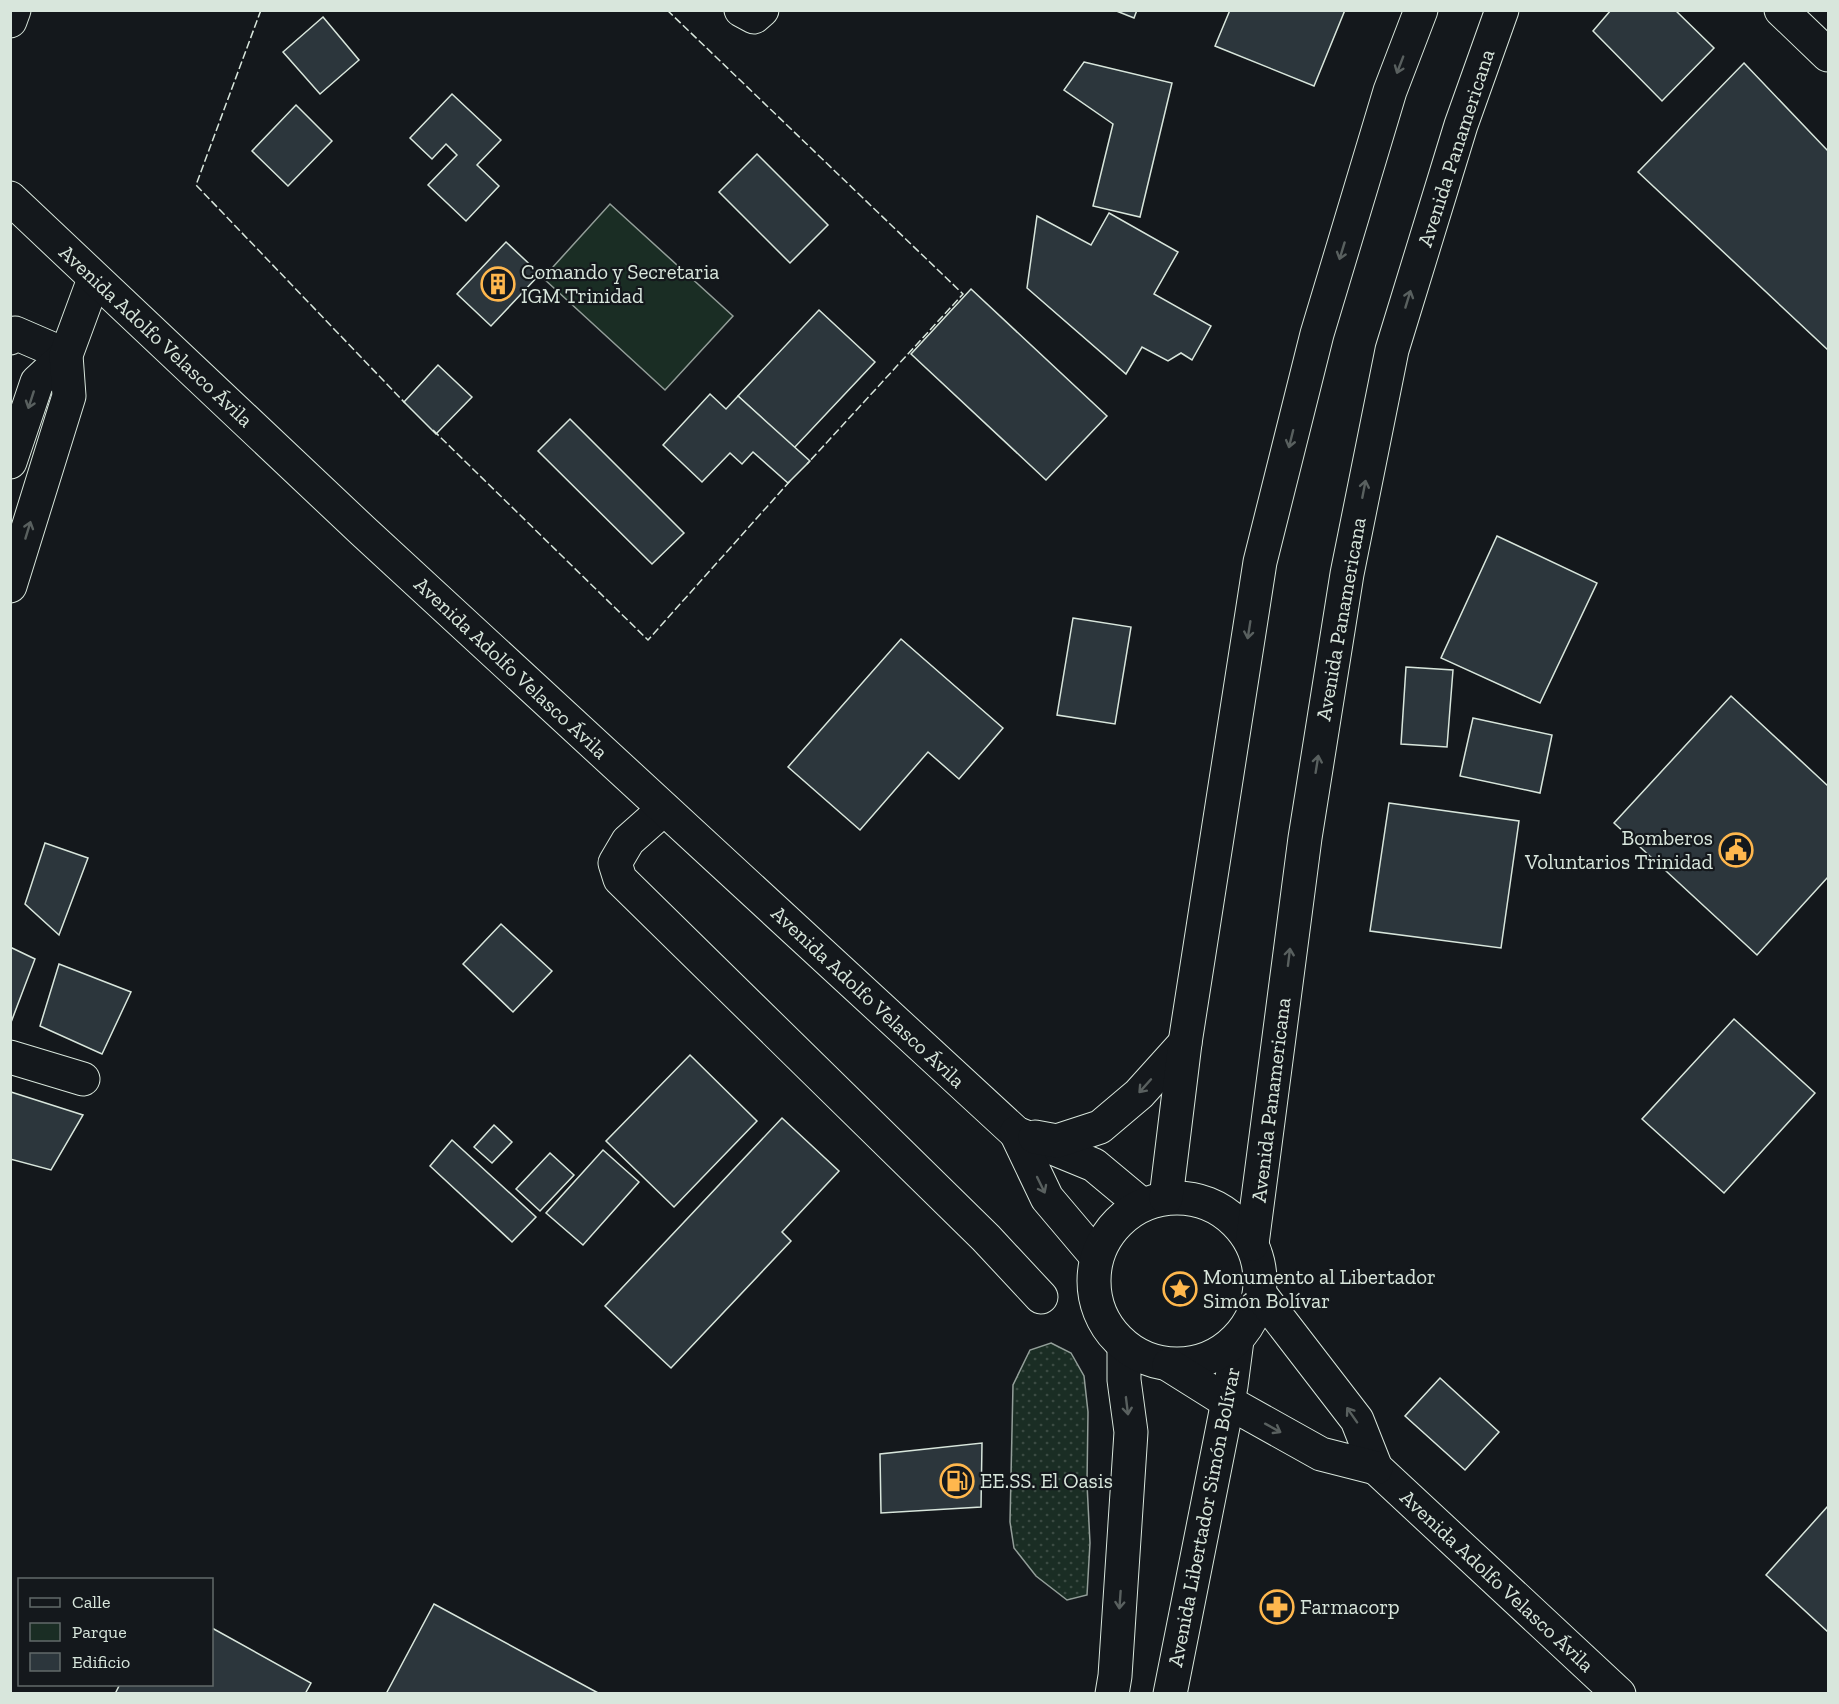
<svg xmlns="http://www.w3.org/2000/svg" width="1839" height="1704" viewBox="0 0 1839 1704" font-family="'Zilla Slab',serif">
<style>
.park{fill:#1a2d24;stroke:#939e99;stroke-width:1.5}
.garden{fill:url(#garden-dots);stroke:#939e99;stroke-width:1.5}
.building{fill:#2c363c;stroke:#d8e6dc;stroke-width:1.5}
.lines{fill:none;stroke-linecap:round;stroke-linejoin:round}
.minor-casing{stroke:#d8e6dc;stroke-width:35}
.major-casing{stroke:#d8e6dc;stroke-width:35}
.highway-casing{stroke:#d8e6dc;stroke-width:35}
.minor{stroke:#14181c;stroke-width:33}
.major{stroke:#14181c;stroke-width:33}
.highway{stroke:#14181c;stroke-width:33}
.fence{stroke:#d8e6dc;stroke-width:1.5;stroke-dasharray:8 3;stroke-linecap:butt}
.oneway{stroke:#59605f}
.labels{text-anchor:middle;stroke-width:4.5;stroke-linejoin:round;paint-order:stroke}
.street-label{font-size:21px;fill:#d8e6dc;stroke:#14181c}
.poi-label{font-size:21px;fill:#d8e6dc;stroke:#14181c;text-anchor:start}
</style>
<defs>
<pattern id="garden-dots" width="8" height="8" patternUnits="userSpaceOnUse" patternTransform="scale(1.5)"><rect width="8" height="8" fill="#1a2d24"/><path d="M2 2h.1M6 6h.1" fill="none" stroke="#3b4b43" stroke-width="1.8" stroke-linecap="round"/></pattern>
</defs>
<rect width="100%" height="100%" fill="#14181c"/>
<polygon class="park" points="610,204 733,316 665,390 543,278"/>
<polygon class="garden" points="1051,1343 1071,1353 1084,1376 1088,1412 1087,1484 1090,1543 1087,1595 1067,1600 1036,1576 1014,1548 1010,1522 1013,1385 1030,1350"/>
<g class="building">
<polygon points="1114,10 1137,10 1134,18"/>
<polygon points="1230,10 1345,10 1314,86 1215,46"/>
<polygon points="1611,10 1675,10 1714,48 1662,101 1593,31"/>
<polygon points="323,17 359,60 320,94 283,52"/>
<polygon points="1084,62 1172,83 1140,217 1093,206 1113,124 1064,90"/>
<polygon points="1744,63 1828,151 1828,350 1638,172"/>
<polygon points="452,94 501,140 477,165 499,186 466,221 428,185 457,155 446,144 432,159 410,138"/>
<polygon points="296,105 332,141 288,186 252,151"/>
<polygon points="757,154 828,225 790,263 719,192"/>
<polygon points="1109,213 1178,252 1154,294 1211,326 1192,360 1181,353 1168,361 1142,347 1126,374 1027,288 1037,216 1091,245"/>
<polygon points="506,242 540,274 491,326 457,294"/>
<polygon points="971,289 1107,416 1046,480 911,354"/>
<polygon points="819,310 875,362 794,448 738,396"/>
<polygon points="438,365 472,397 436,434 404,402"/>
<polygon points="710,394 726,409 738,396 810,461 788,483 753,452 742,464 730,453 702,482 663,445"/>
<polygon points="570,419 684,533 652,564 538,451"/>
<polygon points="1497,536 1597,583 1540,703 1441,658"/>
<polygon points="1073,618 1131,627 1115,724 1057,715"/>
<polygon points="901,639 1003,728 959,779 928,752 860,830 788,767"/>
<polygon points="1406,667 1453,670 1447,747 1401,744"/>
<polygon points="1731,696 1828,786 1828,877 1757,955 1614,823"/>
<polygon points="1473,718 1552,735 1540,793 1460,776"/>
<polygon points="1389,803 1519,821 1501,948 1370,931"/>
<polygon points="45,843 88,858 59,935 25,904"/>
<polygon points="501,924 552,971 513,1012 463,964"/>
<polygon points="10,947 35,959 10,1025"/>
<polygon points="59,964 131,992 102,1054 40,1026"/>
<polygon points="1734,1019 1815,1093 1724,1193 1642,1119"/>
<polygon points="690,1055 757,1121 674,1207 606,1141"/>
<polygon points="11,1092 83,1115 51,1170 10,1159"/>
<polygon points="782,1118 839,1171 782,1232 791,1241 671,1368 605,1306"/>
<polygon points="494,1125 512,1142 492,1163 474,1147"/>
<polygon points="452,1140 536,1217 512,1242 430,1166"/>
<polygon points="603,1150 639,1182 583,1245 546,1213"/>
<polygon points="550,1153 574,1175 540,1211 516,1189"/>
<polygon points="1440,1378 1499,1432 1465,1470 1405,1416"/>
<polygon points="982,1443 981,1507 881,1513 880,1454"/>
<polygon points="1828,1506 1828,1632 1766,1575"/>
<polygon points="434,1604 600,1694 386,1694"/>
<polygon points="212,1628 311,1683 305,1694 115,1694 120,1684 212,1684"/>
</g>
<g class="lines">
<g class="minor-casing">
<g id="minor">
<polyline points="741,10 754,17 762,10"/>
<polyline points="1781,10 1828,55"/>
<polyline points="10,21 14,10"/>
<polyline points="10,338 15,333 66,355"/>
<polyline points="10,462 37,382 66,355"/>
<polyline points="10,586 69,396 66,355 94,279"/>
<polyline points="664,809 628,841 615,863 620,879 986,1238 1041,1297"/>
<polyline points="10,1057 83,1079"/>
</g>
</g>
<g class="major-casing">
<g id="major">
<polyline points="1112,1694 1115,1676 1131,1432 1124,1380 1124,1347"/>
<polyline points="1170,1694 1231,1386 1237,1340"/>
</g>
</g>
<g class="highway-casing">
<g id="highway">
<polyline points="10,198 363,531 1016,1133 1094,1165 1142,1205"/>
<polyline points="1016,1133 1047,1198 1096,1256"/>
<polyline points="1035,1137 1057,1141 1100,1127 1139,1094 1185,1043"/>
<circle cx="1177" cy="1281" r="83"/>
<polyline points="1166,1198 1185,1043 1260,562 1317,334 1390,91 1421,10"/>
<polyline points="1252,1244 1305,838 1347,574 1392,350 1461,125 1502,10"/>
<polyline points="1260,1294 1357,1420 1376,1468 1619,1694"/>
<polyline points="1169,1365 1228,1402 1321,1454 1376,1468"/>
</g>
</g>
<use href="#minor" class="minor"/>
<use href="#major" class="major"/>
<use href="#highway" class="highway"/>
<g class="fence">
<polyline points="261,10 196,185 405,403"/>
<polyline points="667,10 963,294 807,464"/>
<polyline points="433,430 648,640 790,481"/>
</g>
</g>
<defs><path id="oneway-shaft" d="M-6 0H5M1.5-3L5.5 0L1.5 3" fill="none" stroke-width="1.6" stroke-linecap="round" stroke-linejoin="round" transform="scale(1.5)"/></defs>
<g class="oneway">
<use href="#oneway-shaft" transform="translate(1400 65) rotate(111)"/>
<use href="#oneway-shaft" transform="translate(1342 251) rotate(107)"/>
<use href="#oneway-shaft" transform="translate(1408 299) rotate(-73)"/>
<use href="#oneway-shaft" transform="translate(31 400) rotate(108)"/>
<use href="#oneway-shaft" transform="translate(1291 439) rotate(104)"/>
<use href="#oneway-shaft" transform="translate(1364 489) rotate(-79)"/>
<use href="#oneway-shaft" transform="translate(28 530) rotate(-73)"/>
<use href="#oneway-shaft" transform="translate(1249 630) rotate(99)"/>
<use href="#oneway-shaft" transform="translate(1317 764) rotate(-81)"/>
<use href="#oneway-shaft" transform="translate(1289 957) rotate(-83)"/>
<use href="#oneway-shaft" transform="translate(1145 1086) rotate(132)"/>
<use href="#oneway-shaft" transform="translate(1041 1185) rotate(64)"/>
<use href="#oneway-shaft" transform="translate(1127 1406) rotate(83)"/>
<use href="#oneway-shaft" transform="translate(1352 1415) rotate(-125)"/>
<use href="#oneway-shaft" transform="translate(1273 1428) rotate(29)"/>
<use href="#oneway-shaft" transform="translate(1120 1600) rotate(94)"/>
</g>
<defs>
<g id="building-ring" transform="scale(1.725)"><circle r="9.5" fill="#14181c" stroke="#ffb74d" stroke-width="1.5"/><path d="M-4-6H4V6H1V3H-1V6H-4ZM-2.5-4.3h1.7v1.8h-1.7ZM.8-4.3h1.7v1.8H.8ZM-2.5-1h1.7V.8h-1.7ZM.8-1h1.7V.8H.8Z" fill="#ffb74d"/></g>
<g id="civic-ring" transform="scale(1.725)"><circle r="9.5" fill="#14181c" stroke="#ffb74d" stroke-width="1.5"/><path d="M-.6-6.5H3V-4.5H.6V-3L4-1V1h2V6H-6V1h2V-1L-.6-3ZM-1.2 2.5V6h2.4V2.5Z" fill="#ffb74d"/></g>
<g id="sight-ring" transform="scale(1.725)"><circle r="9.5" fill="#14181c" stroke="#ffb74d" stroke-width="1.5"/><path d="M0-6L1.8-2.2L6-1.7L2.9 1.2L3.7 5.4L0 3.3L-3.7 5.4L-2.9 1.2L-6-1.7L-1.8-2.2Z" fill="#ffb74d"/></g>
<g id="fuel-ring" transform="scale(1.725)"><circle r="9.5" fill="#14181c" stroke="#ffb74d" stroke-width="1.5"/><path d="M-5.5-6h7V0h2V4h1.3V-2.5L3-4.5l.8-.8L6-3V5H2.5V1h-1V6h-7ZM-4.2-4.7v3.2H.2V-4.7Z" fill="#ffb74d"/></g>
<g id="pharmacy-ring" transform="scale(1.725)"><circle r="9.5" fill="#14181c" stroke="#ffb74d" stroke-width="1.5"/><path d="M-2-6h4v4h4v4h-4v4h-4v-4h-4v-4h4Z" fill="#ffb74d"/></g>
</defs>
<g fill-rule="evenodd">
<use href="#building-ring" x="498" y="284"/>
<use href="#civic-ring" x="1736" y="850"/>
<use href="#sight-ring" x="1180" y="1289"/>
<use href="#fuel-ring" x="957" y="1481"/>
<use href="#pharmacy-ring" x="1277" y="1607"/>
</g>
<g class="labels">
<g class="street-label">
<text transform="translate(1456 148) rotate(-72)" y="7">Avenida Panamericana</text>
<text transform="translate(156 336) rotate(43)" y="7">Avenida Adolfo Velasco Ávila</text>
<text transform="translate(1341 619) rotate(-80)" y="7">Avenida Panamericana</text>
<text transform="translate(511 668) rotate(43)" y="7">Avenida Adolfo Velasco Ávila</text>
<text transform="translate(868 997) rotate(43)" y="7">Avenida Adolfo Velasco Ávila</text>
<text transform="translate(1271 1100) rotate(-83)" y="7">Avenida Panamericana</text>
<text transform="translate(1204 1517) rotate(-79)" y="7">Avenida Libertador Simón Bolívar</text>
<text transform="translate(1497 1581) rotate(43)" y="7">Avenida Adolfo Velasco Ávila</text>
</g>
<g class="poi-label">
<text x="521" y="279">Comando y Secretaria<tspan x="521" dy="24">IGM Trinidad</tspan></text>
<text x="1713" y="845" text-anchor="end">Bomberos<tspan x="1713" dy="24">Voluntarios Trinidad</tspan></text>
<text x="1203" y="1284">Monumento al Libertador<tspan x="1203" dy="24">Simón Bolívar</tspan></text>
<text x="980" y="1488">EE.SS. El Oasis</text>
<text x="1300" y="1614">Farmacorp</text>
</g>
</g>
<rect width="1839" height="1704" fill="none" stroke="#d8e6dc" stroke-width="24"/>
<rect x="18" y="1578" width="195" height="108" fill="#14181c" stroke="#626a69" stroke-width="1.5"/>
<rect x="30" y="1598" width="30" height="9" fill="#14181c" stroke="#626a69" stroke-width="1.5"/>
<text x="72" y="1608" font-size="18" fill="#d8e6dc">Calle</text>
<rect x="30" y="1623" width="30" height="18" fill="#1a2d24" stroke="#626a69" stroke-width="1.5"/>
<text x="72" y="1638" font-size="18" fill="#d8e6dc">Parque</text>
<rect x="30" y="1653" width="30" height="18" fill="#2c363c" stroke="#626a69" stroke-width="1.5"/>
<text x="72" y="1668" font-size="18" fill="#d8e6dc">Edificio</text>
</svg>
